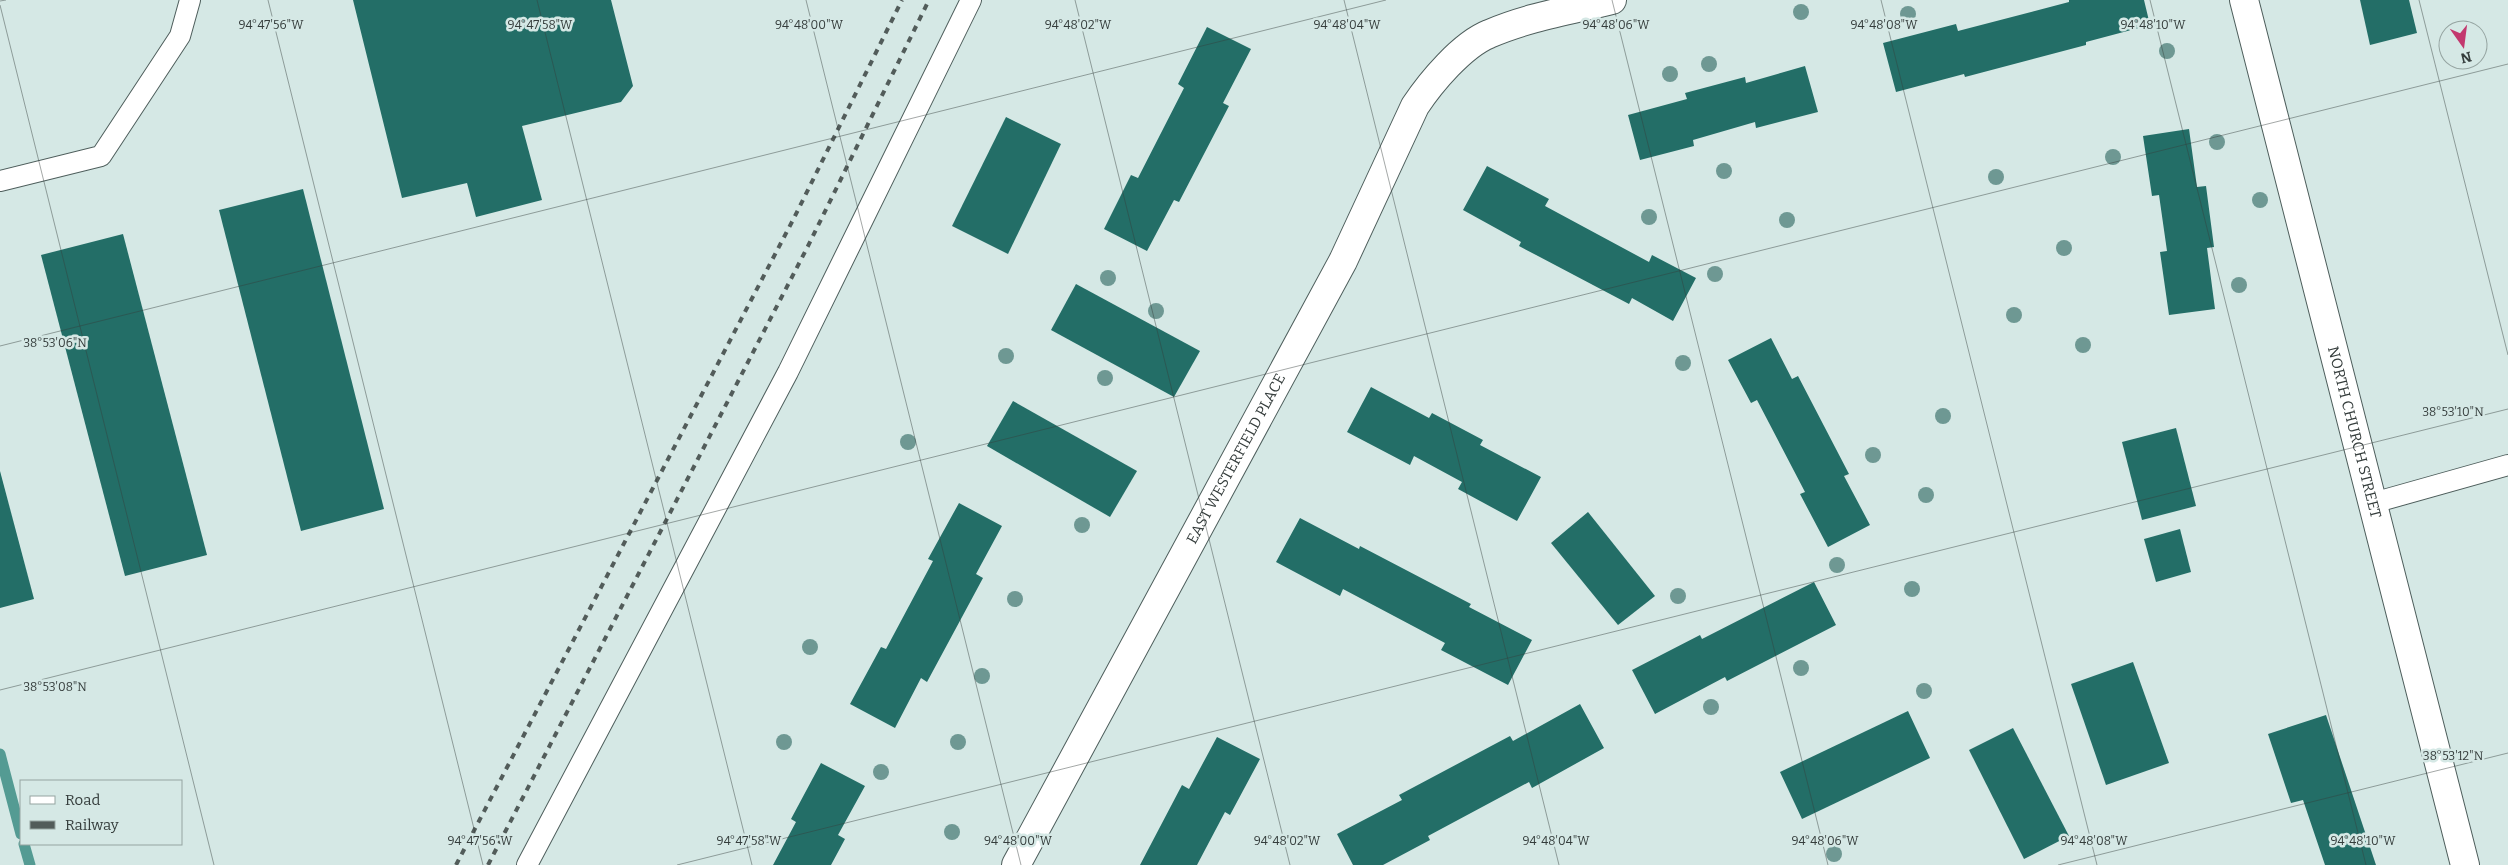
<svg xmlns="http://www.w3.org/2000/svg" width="2508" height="865" viewBox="0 0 2508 865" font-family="Bitter,serif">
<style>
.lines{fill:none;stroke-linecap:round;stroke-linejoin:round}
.stream{stroke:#549b93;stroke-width:11}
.building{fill:#236e67}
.lane-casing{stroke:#4e5e5c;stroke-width:22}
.street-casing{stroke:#4e5e5c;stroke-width:30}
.secondary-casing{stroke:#4e5e5c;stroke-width:30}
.lane{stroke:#fff;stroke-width:20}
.street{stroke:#fff;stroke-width:28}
.secondary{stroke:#fff;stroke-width:28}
.rail{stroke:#525c5a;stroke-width:4;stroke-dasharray:6 6;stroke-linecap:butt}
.tree{fill:#6e9893}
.ticks{fill:none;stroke:#353d3c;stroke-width:1;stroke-opacity:0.45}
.labels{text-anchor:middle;stroke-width:5;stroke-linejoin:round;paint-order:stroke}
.street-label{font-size:15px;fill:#353d3c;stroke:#d5e8e5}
.ticks-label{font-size:12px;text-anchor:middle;fill:#353d3c;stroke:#d5e8e5;stroke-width:5;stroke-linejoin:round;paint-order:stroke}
</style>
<rect width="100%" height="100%" fill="#d5e8e5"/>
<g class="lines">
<g class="stream">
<polyline points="0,754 21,834"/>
<polyline points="24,844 30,865"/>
</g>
</g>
<g class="building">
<polygon points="353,0 611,0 633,86 621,102 522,126 542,200 476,217 467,183 402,198"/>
<polygon points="2069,0 2144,0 2150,25 2086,42 2086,45 1965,77 1964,74 1896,92 1883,43 1956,24 1958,31 2069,2"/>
<polygon points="2360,0 2409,0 2417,33 2370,45"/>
<polygon points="1207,27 1251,49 1223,103 1229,106 1179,202 1174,200 1147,251 1104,229 1131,175 1138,178 1184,88 1178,84"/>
<polygon points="1805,66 1818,112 1756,128 1755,122 1693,140 1694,146 1640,160 1628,115 1687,99 1685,93 1745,77 1746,83"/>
<polygon points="1006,117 1061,144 1008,254 952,226"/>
<polygon points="2189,129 2197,187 2206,186 2214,247 2207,248 2215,309 2169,315 2160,252 2167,251 2159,195 2152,196 2143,136"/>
<polygon points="1487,166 1549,199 1545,206 1649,262 1652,255 1696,278 1673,321 1632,298 1629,304 1519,246 1521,242 1463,210"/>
<polygon points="303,189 384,509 301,531 219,210"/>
<polygon points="123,234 207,555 125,576 41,255"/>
<polygon points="1076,284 1200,351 1174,397 1051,330"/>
<polygon points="1771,338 1792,379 1798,376 1849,474 1844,476 1870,525 1828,547 1800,494 1805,492 1757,400 1751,403 1728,360"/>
<polygon points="1371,387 1429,418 1432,413 1483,440 1480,445 1541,477 1517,521 1458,489 1462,482 1414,456 1410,465 1347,432"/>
<polygon points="1013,401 1137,471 1110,517 987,446"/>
<polygon points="2176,428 2196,506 2142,520 2122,442"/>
<polygon points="0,471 34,599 0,608"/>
<polygon points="959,503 1002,526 976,574 983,578 927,682 921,678 895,728 850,704 881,647 886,649 933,561 928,559"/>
<polygon points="1588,512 1655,596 1618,625 1551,543"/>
<polygon points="1300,518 1359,549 1360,546 1471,604 1469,607 1532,640 1508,685 1441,650 1445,643 1343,589 1340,596 1276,562"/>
<polygon points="2180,529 2191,572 2156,582 2144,539"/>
<polygon points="1814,582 1836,625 1727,681 1725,677 1655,714 1632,670 1700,635 1702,639"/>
<polygon points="2133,662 2169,763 2106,785 2071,684"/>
<polygon points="1580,704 1604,748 1532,788 1529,782 1428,836 1430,840 1383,865 1353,865 1337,834 1402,800 1399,795 1510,736 1513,741"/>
<polygon points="1908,711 1930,758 1802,819 1780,772"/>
<polygon points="2326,715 2376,865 2325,865 2303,800 2291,803 2268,734"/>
<polygon points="2013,728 2069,836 2024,859 1969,750"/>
<polygon points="1217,737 1260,759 1230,815 1225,812 1197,865 1140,865 1182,785 1189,789"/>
<polygon points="821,763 865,786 838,835 845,839 831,865 773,865 796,822 791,819"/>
</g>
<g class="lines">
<g class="lane-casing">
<g id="lane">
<polyline points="0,181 101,156 180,36 190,0"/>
<polyline points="2373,503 2508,465"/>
<polyline points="527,865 788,372 971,0"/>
</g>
</g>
<g class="street-casing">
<g id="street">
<path id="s1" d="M1016,865L1343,261L1415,106C1431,82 1462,45 1489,34C1528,17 1572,10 1612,0"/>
</g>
</g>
<g class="secondary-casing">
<g id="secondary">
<path id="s2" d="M2244,0L2465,865"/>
</g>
</g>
<use href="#lane" class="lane"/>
<use href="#street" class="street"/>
<use href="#secondary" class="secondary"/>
<g class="rail">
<polyline points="456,865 794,218 902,0"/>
<polyline points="488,865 808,246 929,0"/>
</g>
</g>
<g class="tree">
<circle cx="1801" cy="12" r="8"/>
<circle cx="1908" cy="14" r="8"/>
<circle cx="2167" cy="51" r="8"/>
<circle cx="1709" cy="64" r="8"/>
<circle cx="1670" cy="74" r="8"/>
<circle cx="2217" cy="142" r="8"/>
<circle cx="2113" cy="157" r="8"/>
<circle cx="1724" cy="171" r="8"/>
<circle cx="1996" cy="177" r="8"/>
<circle cx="2260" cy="200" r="8"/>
<circle cx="1649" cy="217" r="8"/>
<circle cx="1787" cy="220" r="8"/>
<circle cx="2064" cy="248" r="8"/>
<circle cx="1715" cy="274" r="8"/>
<circle cx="1108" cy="278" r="8"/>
<circle cx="2239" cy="285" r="8"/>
<circle cx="1156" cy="311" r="8"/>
<circle cx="2014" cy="315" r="8"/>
<circle cx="2083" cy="345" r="8"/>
<circle cx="1006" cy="356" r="8"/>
<circle cx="1683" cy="363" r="8"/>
<circle cx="1105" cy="378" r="8"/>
<circle cx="1943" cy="416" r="8"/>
<circle cx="908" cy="442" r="8"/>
<circle cx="1873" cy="455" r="8"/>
<circle cx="1926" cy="495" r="8"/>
<circle cx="1082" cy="525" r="8"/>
<circle cx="1837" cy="565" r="8"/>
<circle cx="1912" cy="589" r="8"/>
<circle cx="1678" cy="596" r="8"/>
<circle cx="1015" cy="599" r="8"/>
<circle cx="810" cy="647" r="8"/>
<circle cx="1801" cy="668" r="8"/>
<circle cx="982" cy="676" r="8"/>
<circle cx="1924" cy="691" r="8"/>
<circle cx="1711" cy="707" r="8"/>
<circle cx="784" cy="742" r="8"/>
<circle cx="958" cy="742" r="8"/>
<circle cx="881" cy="772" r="8"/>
<circle cx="952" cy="832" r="8"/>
<circle cx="1834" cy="854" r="8"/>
</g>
<path class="ticks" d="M268,0L483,865M537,0L752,865M806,0L1021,865M1075,0L1290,865M1344,0L1559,865M1612,0L1828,865M1881,0L2097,865M2150,0L2366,865M2419,0L2508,355M0,1L6,0M0,5L214,865M0,346L1386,0M0,690L2508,64M677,865L2508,409M2058,865L2508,753"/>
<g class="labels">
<g class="street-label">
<text dy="5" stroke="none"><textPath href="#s2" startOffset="446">NORTH CHURCH STREET</textPath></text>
<text dy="5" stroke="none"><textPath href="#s1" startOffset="462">EAST WESTERFIELD PLACE</textPath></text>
</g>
</g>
<g class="ticks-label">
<text x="271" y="29">94°47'56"W</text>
<text x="540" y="29">94°47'58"W</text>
<text x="809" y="29">94°48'00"W</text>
<text x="1078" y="29">94°48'02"W</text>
<text x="1347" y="29">94°48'04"W</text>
<text x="1884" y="29">94°48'08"W</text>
<text x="1616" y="29">94°48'06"W</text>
<text x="2153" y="29">94°48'10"W</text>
<text x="55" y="347">38°53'06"N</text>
<text x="2453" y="416">38°53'10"N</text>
<text x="55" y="691">38°53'08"N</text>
<text x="2453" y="760">38°53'12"N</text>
<text x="480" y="845">94°47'56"W</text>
<text x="749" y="845">94°47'58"W</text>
<text x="1018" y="845">94°48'00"W</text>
<text x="1287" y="845">94°48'02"W</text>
<text x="1556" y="845">94°48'04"W</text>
<text x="1825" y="845">94°48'06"W</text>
<text x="2094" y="845">94°48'08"W</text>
<text x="2363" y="845">94°48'10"W</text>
</g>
<rect x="20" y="780" width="162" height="65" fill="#d5e8e5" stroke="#95a4a1"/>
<rect x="30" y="796" width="25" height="8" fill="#ffffff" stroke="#95a4a1"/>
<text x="65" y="805" font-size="15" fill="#353d3c">Road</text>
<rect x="30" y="821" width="25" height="8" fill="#525c5a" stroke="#95a4a1"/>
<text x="65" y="830" font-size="15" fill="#353d3c">Railway</text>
<g transform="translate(2463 45) rotate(166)"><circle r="24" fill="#d5e8e5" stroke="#95a4a1"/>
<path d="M0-4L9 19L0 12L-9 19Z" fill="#c3386e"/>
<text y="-8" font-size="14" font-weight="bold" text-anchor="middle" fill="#353d3c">N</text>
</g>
</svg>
